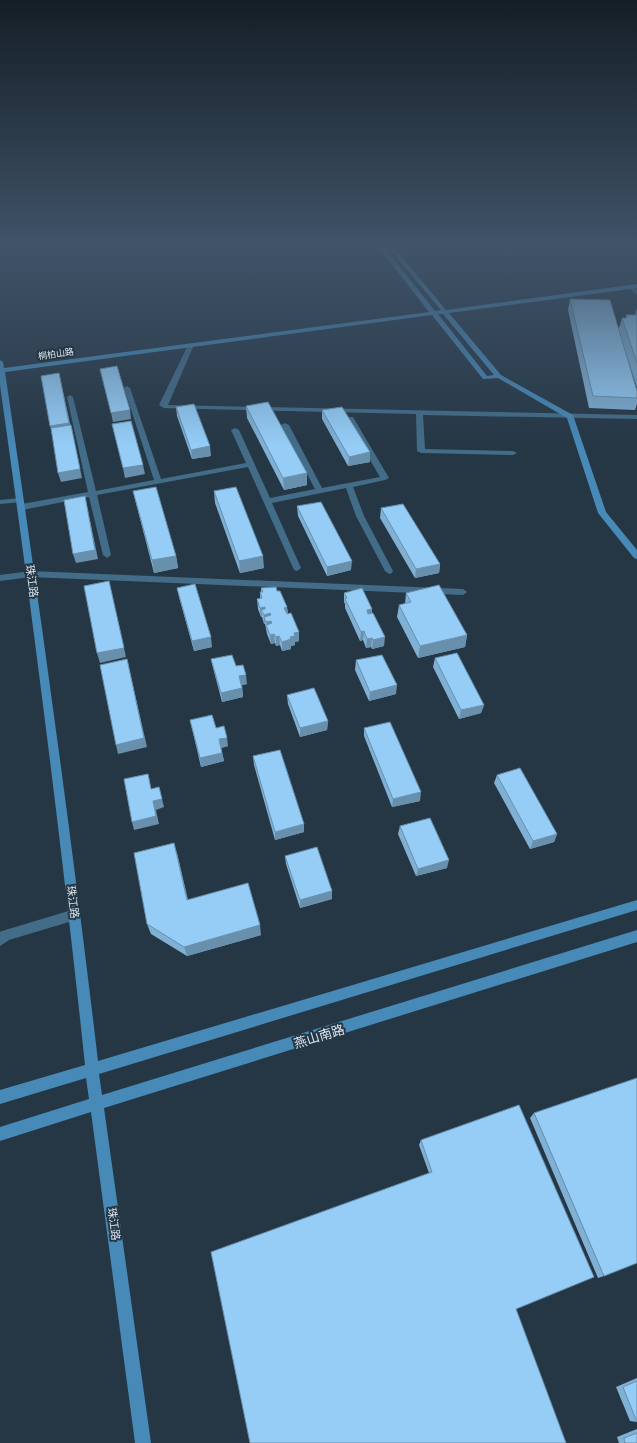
<svg xmlns="http://www.w3.org/2000/svg" width="637" height="1443" viewBox="0 0 637 1443" font-family="'Open Sans','Noto Sans SC',sans-serif">
<style>
.lines{fill:none;stroke-linecap:round;stroke-linejoin:round}
.street{fill:#436c88;fill-rule:evenodd}
.secondary{fill:#4789b7;fill-rule:evenodd}
.wall{fill:#80b0d4}
.shaded-wall{fill:#6890ad}
.building{fill:#95cdf7;stroke:#6890ad}
.labels{text-anchor:middle;stroke-width:4;stroke-linejoin:round;paint-order:stroke}
.far-street-label{font-size:9px;fill:#dce7f0;stroke:#253745}
.street-label{font-size:11px;fill:#dce7f0;stroke:#253745}
.near-street-label{font-size:13px;fill:#dce7f0;stroke:#253745}
</style>
<rect width="100%" height="100%" fill="#253745"/>
<g class="lines">
<g class="street">
<polygon points="629,286 633,286 637,290 637,295 629,288"/>
<polygon points="191,343 194,345 168,405 637,415 637,419 423,415 425,449 513,451 517,453 513,455 421,453 417,451 416,414 164,408 159,405 188,345"/>
<polygon points="127,386 130,388 161,479 246,463 231,430 235,428 239,430 270,498 315,489 281,425 285,423 289,425 322,488 380,477 346,419 347,417 353,417 389,478 385,480 353,487 364,516 393,571 392,573 389,574 385,571 356,516 346,488 272,503 301,568 297,571 294,570 248,467 97,495 111,555 107,558 103,555 89,497 22,510 19,509 18,507 22,504 88,492 67,397 70,395 73,397 96,491 154,480 124,388"/>
<polygon points="20,498 23,498 23,502 0,504 0,500"/>
<polygon points="31,571 463,589 467,592 463,595 31,577 0,581 0,575"/>
<polygon points="75,909 79,911 81,915 79,919 9,940 0,946 0,932 2,931"/>
</g>
<path class="secondary" d="M376,244H382L435,311L441,310L385,244H391L446,310L637,284V288L449,313L501,375L573,415L606,512L637,550V559L634,558L598,513L567,418L498,378L483,379L432,315L5,372C39,601 71,831 98,1061L637,900V910L99,1074L102,1095L637,930V942L104,1108L151,1443H135L91,1112L0,1141V1127L89,1099L86,1078L0,1104V1090L85,1065C61,838 32,611 0,385V360L3,362L4,368L429,312ZM438,314H443L494,375L487,376Z"/>
</g>
<g class="wall">
<polygon points="515,244 527,244 526,246 515,246"/>
<polygon points="570,299 619,328 622,318 626,318 626,315 635,315 637,308 637,387 623,345 637,391 637,404 635,410 589,408 568,310"/>
<polygon points="246,406 307,485 284,490 247,418"/>
<polygon points="176,407 211,456 192,459 177,416"/>
<polygon points="322,410 370,452 370,462 348,466 322,419"/>
<polygon points="133,491 176,556 178,568 154,573 136,503"/>
<polygon points="214,491 264,568 240,573 215,503"/>
<polygon points="297,506 351,570 327,576 298,516"/>
<polygon points="381,508 440,564 439,573 415,578 380,518"/>
<polygon points="177,588 212,647 194,651 179,597"/>
<polygon points="261,588 277,591 287,607 288,614 299,632 299,641 295,642 295,645 291,646 291,649 282,651 280,645 276,646 275,643 271,644 267,634 265,624 264,624 262,617 261,617 258,609 257,599 260,599 260,592 261,592"/>
<polygon points="344,593 372,609 372,613 384,646 372,649 371,647 366,648 363,640 360,641 345,608 345,604 344,602"/>
<polygon points="406,593 467,635 465,647 418,658 397,617 399,605 405,604"/>
<polygon points="435,658 484,705 481,713 459,719 433,667"/>
<polygon points="211,659 236,666 247,684 242,685 243,697 222,702 213,668"/>
<polygon points="356,660 396,694 369,701 355,670"/>
<polygon points="287,695 328,721 327,730 300,737 288,704"/>
<polygon points="190,720 216,728 228,746 221,748 224,761 201,767"/>
<polygon points="364,728 420,801 392,807 364,736"/>
<polygon points="253,756 304,824 304,832 275,840 254,765"/>
<polygon points="497,775 557,834 554,842 530,849 494,783"/>
<polygon points="400,826 447,868 416,876 398,834"/>
<polygon points="177,853 188,900 261,935 187,956 151,934 147,924"/>
<polygon points="285,856 332,891 332,899 300,908 286,864"/>
<polygon points="534,1113 604,1276 598,1278 530,1118"/>
<polygon points="421,1140 516,1309 429,1173 419,1145"/>
<polygon points="637,1378 637,1422 630,1421 616,1387"/>
<polygon points="637,1429 637,1443 619,1443 617,1437"/>
</g>
<g class="shaded-wall">
<polygon points="59,373 72,432 53,436 50,426"/>
<polygon points="130,410 131,419 113,422 111,413"/>
<polygon points="71,425 82,478 61,482 58,473"/>
<polygon points="210,446 211,456 192,459 191,450"/>
<polygon points="370,452 370,462 348,466 349,457"/>
<polygon points="143,465 145,474 125,478 123,468"/>
<polygon points="307,473 307,485 284,490 283,478"/>
<polygon points="85,496 98,559 76,563 73,554"/>
<polygon points="176,556 178,568 154,573 152,560"/>
<polygon points="263,556 264,568 240,573 239,561"/>
<polygon points="352,561 351,570 327,576 327,567"/>
<polygon points="440,564 439,573 415,578 416,569"/>
<polygon points="109,581 126,657 100,663 97,653"/>
<polygon points="265,607 265,615 270,613 272,631 267,625 266,622 264,617 265,624 264,624 264,615 261,610 262,617 261,617 260,608"/>
<polygon points="287,607 288,616 284,608"/>
<polygon points="372,609 371,618 367,610"/>
<polygon points="364,631 363,640 360,641 361,632"/>
<polygon points="299,632 299,641 295,642 295,645 291,646 291,649 282,651 282,642 294,633"/>
<polygon points="274,634 275,643 271,644 270,635"/>
<polygon points="467,635 465,647 418,658 420,646"/>
<polygon points="279,636 280,645 276,646 276,637"/>
<polygon points="211,637 212,647 194,651 192,641"/>
<polygon points="385,637 384,646 372,649 373,640"/>
<polygon points="372,638 371,647 366,648 367,639"/>
<polygon points="127,659 147,747 118,754 116,745"/>
<polygon points="246,675 247,684 240,685 239,676"/>
<polygon points="397,685 396,694 369,701 370,692"/>
<polygon points="242,688 243,697 222,702 221,693"/>
<polygon points="484,705 481,713 459,719 461,710"/>
<polygon points="328,721 327,730 300,737 300,728"/>
<polygon points="227,738 228,746 220,748 219,739"/>
<polygon points="222,753 224,761 201,767 200,758"/>
<polygon points="159,787 164,807 156,810 159,824 134,830 132,822 153,801"/>
<polygon points="421,792 420,801 392,807 393,799"/>
<polygon points="304,824 304,832 275,840 275,832"/>
<polygon points="557,834 554,842 530,849 533,841"/>
<polygon points="174,843 177,853 190,910 187,900"/>
<polygon points="449,860 447,868 416,876 418,869"/>
<polygon points="332,891 332,899 300,908 300,900"/>
<polygon points="260,925 261,935 187,956 184,947"/>
</g>
<g class="building">
<polygon points="570,299 610,300 637,391 637,398 593,396"/>
<polygon points="626,315 637,315 637,363 622,318 627,318"/>
<polygon points="117,366 130,410 111,413 100,369"/>
<polygon points="59,373 69,423 50,426 41,376"/>
<polygon points="268,402 307,473 283,478 246,406"/>
<polygon points="194,404 210,446 191,450 176,407"/>
<polygon points="342,407 370,452 349,457 322,410"/>
<polygon points="131,421 143,465 123,468 112,424"/>
<polygon points="71,425 80,469 58,473 51,428"/>
<polygon points="156,487 176,556 152,560 133,491"/>
<polygon points="236,487 263,556 239,561 214,491"/>
<polygon points="85,496 95,550 73,554 64,500"/>
<polygon points="321,502 352,561 327,567 297,506"/>
<polygon points="403,504 440,564 416,569 381,508"/>
<polygon points="109,581 124,648 97,653 84,586"/>
<polygon points="195,584 211,637 192,641 177,588"/>
<polygon points="439,585 467,635 420,646 399,605 411,602 406,593"/>
<polygon points="276,587 277,591 280,591 287,607 284,608 287,614 291,613 299,632 294,633 295,636 290,637 291,639 282,642 279,636 276,637 274,634 270,635 266,625 272,623 271,621 266,622 264,617 271,615 270,613 264,615 261,610 265,609 265,607 260,608 257,599 262,598 260,592 263,592 261,588"/>
<polygon points="362,588 372,609 367,610 368,614 373,613 385,637 373,640 372,638 367,639 364,631 361,632 345,599 347,598 344,593"/>
<polygon points="457,653 484,705 461,710 435,658"/>
<polygon points="232,655 236,666 243,665 246,675 239,676 242,688 221,693 211,659"/>
<polygon points="382,655 397,685 370,692 356,660"/>
<polygon points="127,659 144,738 116,745 100,665"/>
<polygon points="314,688 328,721 300,728 287,695"/>
<polygon points="212,715 216,728 224,726 227,738 219,739 222,753 200,758 190,720"/>
<polygon points="390,722 421,792 393,799 364,728"/>
<polygon points="280,750 304,824 275,832 253,756"/>
<polygon points="520,768 557,834 533,841 497,775"/>
<polygon points="148,774 151,789 159,787 162,799 153,801 156,816 132,822 124,779"/>
<polygon points="430,818 449,860 418,869 400,826"/>
<polygon points="174,843 187,900 248,883 260,925 184,947 147,924 134,853"/>
<polygon points="317,847 332,891 300,900 285,856"/>
<polygon points="637,1078 637,1263 604,1276 534,1113"/>
<polygon points="519,1105 594,1277 516,1309 566,1443 250,1443 211,1252 432,1172 421,1140"/>
<polygon points="637,1381 637,1422 623,1387"/>
<polygon points="637,1433 637,1443 625,1443 624,1438"/>
</g>
<linearGradient id="sky" x2="0" y2="1"><stop stop-color="#141e26"/><stop offset="0.55" stop-color="#405368"/><stop offset="1" stop-color="#405368" stop-opacity="0"/></linearGradient>
<rect width="637" height="446" fill="url(#sky)"/>
<g class="labels">
<g class="far-street-label">
<text transform="translate(56 354) rotate(-8)" y="3">桐柏山路</text>
</g>
<g class="street-label">
<text transform="translate(32 581) rotate(82)" y="4">珠江路</text>
<text transform="translate(73 902) rotate(83)" y="4">珠江路</text>
<text transform="translate(114 1224) rotate(82)" y="4">珠江路</text>
</g>
<g class="near-street-label">
<text transform="translate(319 1036) rotate(-17)" y="5">燕山南路</text>
</g>
</g>
</svg>
